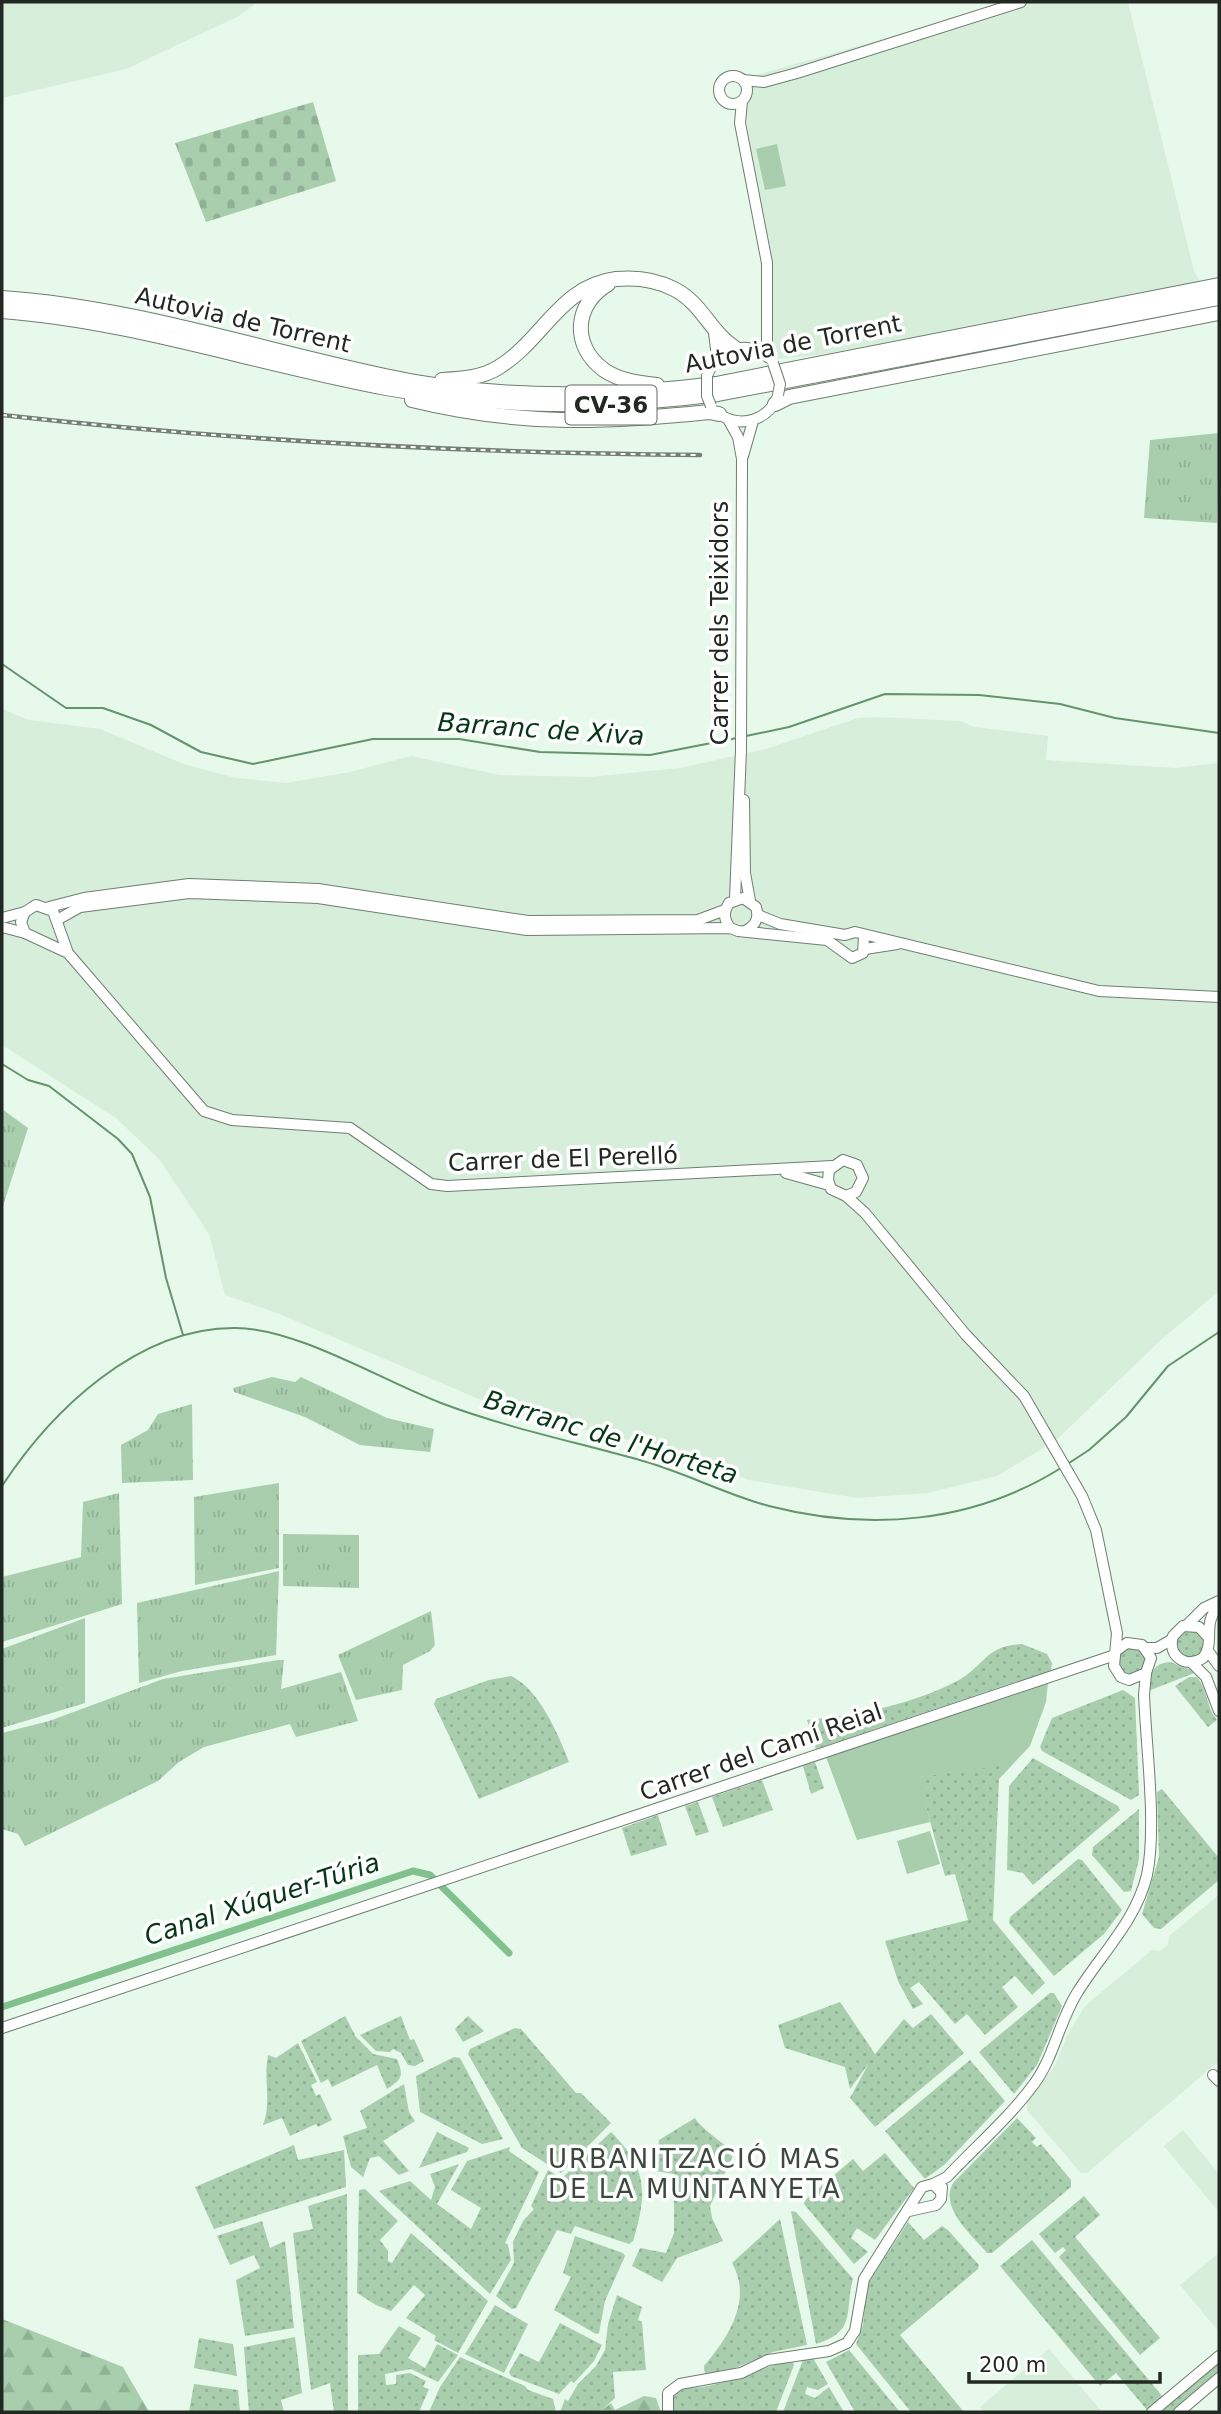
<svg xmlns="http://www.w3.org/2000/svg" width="1221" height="2414" viewBox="0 0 1221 2414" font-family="'DejaVu Sans',sans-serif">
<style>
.built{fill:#d6eeda}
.grass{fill:url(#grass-tufts)}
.forest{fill:url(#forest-firs)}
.cemetery{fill:url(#cemetery-stones)}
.park{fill:url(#park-dots)}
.pitch{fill:#a8cead}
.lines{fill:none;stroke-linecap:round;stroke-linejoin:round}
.stream{stroke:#65936e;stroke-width:2}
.canal{stroke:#82c18e;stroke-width:7}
.secondary-casing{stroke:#6e7e70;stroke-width:12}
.highway-casing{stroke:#6e7e70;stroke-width:16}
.secondary{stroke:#fff;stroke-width:10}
.highway{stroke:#fff;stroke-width:14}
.rail-casing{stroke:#737f75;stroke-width:4.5}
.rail{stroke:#fff;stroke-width:2;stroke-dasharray:5;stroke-linecap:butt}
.secondary-bridge-casing{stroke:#6e7e70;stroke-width:12;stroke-linecap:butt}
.secondary-bridge{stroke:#fff;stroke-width:10}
.labels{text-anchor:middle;stroke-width:7;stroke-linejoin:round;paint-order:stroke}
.shield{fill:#fff;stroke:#646965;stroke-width:2}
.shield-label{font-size:23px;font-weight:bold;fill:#222923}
.street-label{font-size:24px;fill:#222923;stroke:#fff}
.water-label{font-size:26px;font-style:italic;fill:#063716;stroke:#fff}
.neighbourhood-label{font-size:26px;letter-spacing:2px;fill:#3b4a3d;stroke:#fff}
</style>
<defs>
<pattern id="grass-tufts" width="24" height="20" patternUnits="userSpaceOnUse" patternTransform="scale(1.75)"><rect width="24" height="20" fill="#a8cead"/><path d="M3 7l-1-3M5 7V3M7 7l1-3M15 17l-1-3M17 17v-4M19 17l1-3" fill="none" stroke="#90b195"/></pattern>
<pattern id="forest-firs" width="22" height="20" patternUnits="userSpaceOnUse" patternTransform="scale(1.75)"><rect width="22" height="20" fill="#a8cead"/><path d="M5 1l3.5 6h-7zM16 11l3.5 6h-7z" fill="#90b195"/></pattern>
<pattern id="cemetery-stones" width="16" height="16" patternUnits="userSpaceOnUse" patternTransform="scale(1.75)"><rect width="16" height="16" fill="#a8cead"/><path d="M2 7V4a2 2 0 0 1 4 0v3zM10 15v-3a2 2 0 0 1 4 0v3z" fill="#90b195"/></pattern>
<pattern id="park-dots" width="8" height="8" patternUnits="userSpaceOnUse" patternTransform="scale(1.75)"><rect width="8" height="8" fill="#a8cead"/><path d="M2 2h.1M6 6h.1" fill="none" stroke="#90b195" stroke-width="1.8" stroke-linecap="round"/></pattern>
</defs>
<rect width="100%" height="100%" fill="#e7f9ea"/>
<g class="built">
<polygon points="2,2 258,2 237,17 126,69 2,98"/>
<polygon points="1012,2 1128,2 1194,271 1201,284 818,355 776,359 767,338 772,267 745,112 746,78"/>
<polygon points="2,709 29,720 100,729 186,765 236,778 286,783 350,772 411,756 500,775 590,777 680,768 766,749 858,718 876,717 961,721 974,727 1048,736 1046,760 1176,768 1219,763 1219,1291 1162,1339 1055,1441 997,1476 927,1493 857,1498 749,1480 675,1451 512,1413 277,1313 225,1295 209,1234 159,1159 116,1118 2,1045"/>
<polygon points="1219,1895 1219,2061 1087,2173 1081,2173 1027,2110 1027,2102 1054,2067 1069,2032 1085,2006 1152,1950 1160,1951 1168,1945 1169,1936"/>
<polygon points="1183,2130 1219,2174 1219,2212 1164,2146"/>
<polygon points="1219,2253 1219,2332 1180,2285"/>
<polygon points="1049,2349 1102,2412 984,2412 980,2407"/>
</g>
<g class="grass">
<polygon points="1219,433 1217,523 1144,518 1150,440"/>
<polygon points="2,1109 28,1128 2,1209"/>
<polygon points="272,1377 295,1382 301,1377 387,1418 434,1429 430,1452 360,1445 305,1417 234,1392 233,1388"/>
<polygon points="192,1404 193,1480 122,1483 121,1445 148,1430 158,1414"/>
<polygon points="279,1483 279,1568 195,1585 194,1497"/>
<polygon points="119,1493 122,1604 2,1642 2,1577 81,1557 83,1502"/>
<polygon points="283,1534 359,1535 359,1588 283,1586"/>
<polygon points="279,1571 276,1655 182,1671 139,1683 137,1603"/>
<polygon points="431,1611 435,1645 430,1651 403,1665 402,1690 356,1700 338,1655"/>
<polygon points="85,1618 85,1703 2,1728 2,1649"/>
<polygon points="278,1660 284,1660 281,1689 341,1672 358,1721 296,1737 290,1724 204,1747 179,1762 158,1781 25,1846 18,1834 2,1829 2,1733 49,1721 163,1679"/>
</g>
<g class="forest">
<polygon points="2,2319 123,2367 149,2412 2,2412"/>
<polygon points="644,2396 656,2398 661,2412 600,2412 611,2403 615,2410"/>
</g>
<polygon class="cemetery" points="313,102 336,181 206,222 175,143"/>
<g class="park">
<circle cx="1190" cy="1644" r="14"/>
<path d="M1022,1644L1047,1654L1052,1663L1051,1670L816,1749L807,1720C858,1715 912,1705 959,1680C984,1666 986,1645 1022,1644Z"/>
<circle cx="1132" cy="1661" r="14"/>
<path d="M1170,1662L1197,1672L1148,1691C1150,1675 1152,1663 1170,1662Z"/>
<path d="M511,1676C539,1689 558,1734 569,1762L479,1799L434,1704L436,1699L489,1680Z"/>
<path d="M1189,1677H1197C1208,1690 1206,1707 1217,1720L1208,1727L1175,1686Z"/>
<polygon points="1123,1690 1135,1698 1139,1795 1131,1800 1042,1751 1040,1747 1052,1718"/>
<polygon points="1033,1758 1118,1806 1120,1810 1033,1885 1023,1873 1007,1870 1009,1786"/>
<polygon points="815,1762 824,1788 811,1794 803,1766"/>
<polygon points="1014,1763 999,1779 993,1920 1045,1983 1032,1995 1015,1976 1002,1987 1018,2007 985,2035 967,2014 955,2024 919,1982 910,1988 923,2004 913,2009 898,1981 885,1941 968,1920 955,1874 945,1876 918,1777"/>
<polygon points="762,1780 773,1810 723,1827 712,1797"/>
<polygon points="1162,1789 1219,1858 1219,1880 1161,1929 1154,1928 1142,1914 1159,1857 1157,1792"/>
<polygon points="698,1802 709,1832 696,1836 685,1806"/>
<polygon points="1139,1809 1139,1859 1131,1891 1124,1892 1092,1855 1093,1847"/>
<polygon points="658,1815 667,1845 631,1856 622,1828"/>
<polygon points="1078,1859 1082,1860 1122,1910 1104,1934 1054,1976 1009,1923 1010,1917"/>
<polygon points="1050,1993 1054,1993 1062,2006 1037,2065 1014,2094 979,2052"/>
<polygon points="840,2002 875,2054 904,2019 913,2028 931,2014 964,2053 875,2127 850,2098 869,2063 850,2089 845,2067 785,2048 778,2025"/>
<path d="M345,2016L356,2037L373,2054L397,2059C404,2076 402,2079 387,2089L377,2065L332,2087L328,2079L321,2083L301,2041Z"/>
<polygon points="401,2016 410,2040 414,2039 424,2061 415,2066 408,2065 401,2053 393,2049 390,2052 376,2051 360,2035"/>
<polygon points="468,2016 484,2031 463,2042 455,2029"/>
<polygon points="515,2028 521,2029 576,2093 581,2093 611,2123 561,2173 522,2148 468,2054 470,2049"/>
<path d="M298,2043L317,2082L311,2085L316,2096L320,2094L332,2120L318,2127L316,2124L290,2136L282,2118L263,2125C272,2101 263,2080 268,2055L276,2058Z"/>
<polygon points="454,2057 460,2058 503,2139 482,2144 420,2112 416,2076"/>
<polygon points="970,2060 1005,2101 944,2165 925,2179 885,2131"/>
<polygon points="404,2084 409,2112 415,2121 383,2141 409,2171 399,2175 379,2156 370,2158 363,2177 351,2167 343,2136 367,2128 360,2111"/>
<path d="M695,2118C699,2126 726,2147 735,2151L710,2206L712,2218L723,2241L677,2258L662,2282L632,2266L640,2248L666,2253L674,2233V2174L656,2171L659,2140Z"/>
<path d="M1017,2118L1036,2138L1032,2142L1037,2147L1041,2144L1071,2180V2187L992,2253H987C972,2235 939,2208 953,2183Z"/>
<polygon points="437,2132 469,2148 467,2152 419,2168"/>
<path d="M611,2132C647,2168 648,2192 633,2241L629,2244L575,2226L571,2234L557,2230L516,2308L512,2309L496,2296L514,2263L513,2242L523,2221L534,2209L531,2206L548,2170L562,2178Z"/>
<polygon points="294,2145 298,2160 344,2150 346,2187 214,2229 195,2187"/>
<polygon points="510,2147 509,2151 539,2172 505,2243 508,2245 511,2260 490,2294 379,2191 410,2181 431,2200 435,2187 430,2174 459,2164 437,2204 471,2229 481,2208 451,2190 467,2161"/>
<polygon points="885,2153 914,2188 875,2240 857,2228 851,2238 868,2252 854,2264 804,2204 805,2200 853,2159 863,2171"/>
<polygon points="365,2189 398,2221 380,2240 388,2251 388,2261 392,2263 411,2233 488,2301 458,2353 434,2340 436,2336 406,2318 425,2295 414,2285 391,2311 376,2305 357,2293 359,2190"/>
<polygon points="347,2194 348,2412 334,2412 330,2383 311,2390 293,2233 313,2229 308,2206"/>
<polygon points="1084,2196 1100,2215 1075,2237 1160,2338 1140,2355 1059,2257 1066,2250 1063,2247 1055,2253 1039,2234"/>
<path d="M791,2211L796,2212L853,2279C844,2310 858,2331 816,2344Z"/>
<path d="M780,2219L807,2345L773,2352L735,2368L705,2374L704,2366C728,2338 753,2300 732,2263Z"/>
<polygon points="262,2221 270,2248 285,2241 294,2328 245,2336 236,2280 260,2268 254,2255 230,2265 217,2236"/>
<polygon points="908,2222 924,2240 942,2226 948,2230 979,2265 978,2269 900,2335 964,2412 911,2412 856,2344 863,2325 867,2285"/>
<polygon points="575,2236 623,2253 625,2256 605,2301 599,2333 596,2334 554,2310 571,2277 563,2273"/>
<polygon points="1032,2240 1163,2397 1147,2410 1116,2373 1100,2386 1000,2266"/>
<polygon points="617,2295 642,2307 638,2320 642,2322 646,2370 613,2372 615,2398 600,2412 560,2412 565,2399 568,2401 578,2384 596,2366 605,2350 608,2324"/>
<polygon points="495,2305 528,2324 504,2373 465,2354"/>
<polygon points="560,2323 602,2345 594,2361 574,2383 571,2381 559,2394 511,2376 509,2372 520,2353 539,2362"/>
<polygon points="399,2326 421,2338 408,2358 425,2368 437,2344 458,2355 438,2382 411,2369 385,2374 386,2385 396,2384 396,2375 410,2373 426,2381 423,2387 429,2389 419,2412 358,2412 358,2355 379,2354"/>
<polygon points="295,2337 302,2393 281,2400 284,2412 249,2412 244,2347"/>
<polygon points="199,2338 233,2344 237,2376 194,2368"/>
<polygon points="849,2350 900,2412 855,2412 826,2362"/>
<polygon points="460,2357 525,2386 528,2390 553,2399 556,2412 429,2412 440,2387"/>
<polygon points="813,2358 828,2384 818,2390 807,2387 805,2394 815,2398 829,2387 844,2412 783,2412 803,2360"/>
<path d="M792,2361L794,2365L776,2412H674L673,2398C680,2387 691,2388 702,2387C734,2382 760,2367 792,2361Z"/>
<polygon points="1219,2361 1219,2375 1174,2412 1158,2412"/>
<polygon points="194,2384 238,2390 240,2412 189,2412"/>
</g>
<g class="pitch">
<polygon points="777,144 786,186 765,190 756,149"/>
<polygon points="1048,1683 1046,1702 1030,1746 1013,1764 919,1777 930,1822 857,1840 826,1757"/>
<polygon points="930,1831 940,1864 907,1874 897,1841"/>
</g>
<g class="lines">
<g class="stream">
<polyline points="2,664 66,708 103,708 151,725 201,752 253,764 373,739 459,739 540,752 650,755 737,738"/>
<polyline points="746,736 789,727 885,694 979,695 1060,704 1115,718 1219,733"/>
<polyline points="2,1064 28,1080 49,1086 118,1139 132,1154 150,1197 166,1278 183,1335"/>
<polyline points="1069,1463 1089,1450 1126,1417 1168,1366 1219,1332"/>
<path d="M2,1486C52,1410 137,1328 234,1328C295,1327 383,1381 441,1403C507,1428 576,1442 643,1461C686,1473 727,1495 769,1506C870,1532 973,1523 1061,1468"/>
</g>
<polyline class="canal" points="2,2007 413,1871 430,1875 509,1953"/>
<g class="secondary-casing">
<g id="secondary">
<circle cx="733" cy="90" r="14"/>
<polyline points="743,80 764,82 797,73 1021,2"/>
<polyline points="742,101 740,123 767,263 767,355"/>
<path d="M707,376C717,349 746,338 769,358"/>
<path d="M724,417C744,427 768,419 777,398"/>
<polyline points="728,419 738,437 742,459 741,750 735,899"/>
<polyline points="743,456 753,421"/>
<polyline points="744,800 745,873 750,901"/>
<polyline points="49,907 84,898 189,884 318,889 528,921 698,920 725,910"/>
<polyline points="758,915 780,924 845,935 855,932 1099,991 1219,997"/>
<polyline points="2,918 25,912"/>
<polyline points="57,920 80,907 189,893 318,898 527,930 730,928 738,931 827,940 852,958 863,953 864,937"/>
<polyline points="2,927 25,933"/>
<path d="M730,928C724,919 723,913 729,903L743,898L756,907C759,917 757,924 747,930"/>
<polyline points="865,949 897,944"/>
<polyline points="68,953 25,933 21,922 25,912 36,905 53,911 68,953 204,1111 232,1120 350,1128 431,1184 447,1186 832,1166"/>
<polyline points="786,1173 829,1185"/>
<polyline points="846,1196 856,1192 863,1178 857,1165 843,1160 829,1170 828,1180 831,1189 846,1196 865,1213 966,1335 1024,1396 1082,1496 1096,1530 1117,1633 1114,1666 1121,1677 1129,1680 1146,1673 1151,1658 1142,1645 1127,1643 1117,1650"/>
<polyline points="1187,1625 1204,1608 1219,1601"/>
<path d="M1208,1637L1199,1627L1183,1626L1173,1636C1167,1656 1186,1669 1203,1658C1216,1641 1201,1625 1219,1605"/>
<polyline points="1145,1648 1157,1648 1171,1640"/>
<polyline points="1208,1651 1219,1666"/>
<polyline points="1192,1663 1206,1677 1219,1711"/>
<polyline points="2,2028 1115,1655"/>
<polyline points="1213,2075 1219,2081"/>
<path d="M933,2184L947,2177C975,2147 1009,2118 1034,2084C1054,2057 1059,2022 1077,1993C1101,1954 1136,1921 1147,1875C1157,1827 1146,1746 1144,1695L1146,1673"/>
<polyline points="909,2211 936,2205 941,2199 942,2187"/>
<polyline points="668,2412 668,2393 680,2384 741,2373 768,2360 829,2351 847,2343 855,2331 864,2279 922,2187 933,2184 941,2192"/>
<polyline points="1152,2412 1219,2356"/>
<polyline points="1179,2412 1219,2378"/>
</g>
</g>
<g class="highway-casing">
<g id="highway">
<path d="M608,284C574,304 571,346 604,370C620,381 639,383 657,385"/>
<path d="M2,298C133,307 257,349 385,376C494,400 606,398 716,384L1219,285"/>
<path d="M2,311C133,321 257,364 386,388C497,408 607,409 718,394L1219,298"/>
<polyline points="716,333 719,357"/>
<path d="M442,380C461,379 482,378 499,367C543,340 560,286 616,279C637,277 655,279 674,289C702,303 710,332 735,348"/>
<path d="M412,400C518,426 602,423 709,412L719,414"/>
<polyline points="775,404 789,397 1219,313"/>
</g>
</g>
<use href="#secondary" class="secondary"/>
<use href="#highway" class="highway"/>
<g class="rail-casing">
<path id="rail" d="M2,415C234,441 466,453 700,455"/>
</g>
<use href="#rail" class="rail"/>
<g class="secondary-bridge-casing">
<g id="secondary-bridge">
<polyline points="773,363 780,384 778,395"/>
<polyline points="707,376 707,396 711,406"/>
</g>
</g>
<use href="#secondary-bridge" class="secondary-bridge"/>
</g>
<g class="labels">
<rect class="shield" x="565.5" y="385.5" width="91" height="39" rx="5"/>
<g class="shield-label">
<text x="611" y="413">CV-36</text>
</g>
<g class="street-label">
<text transform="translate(243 320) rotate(13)" y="8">Autovia de Torrent</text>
<text transform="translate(793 344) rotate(-11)" y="8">Autovia de Torrent</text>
<text transform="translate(720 623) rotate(-90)" y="8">Carrer dels Teixidors</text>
<text transform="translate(563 1159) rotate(-2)" y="8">Carrer de El Perelló</text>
<text transform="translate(761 1752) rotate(-19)" y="8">Carrer del Camí Reial</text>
</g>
<g class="water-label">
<text transform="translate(541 729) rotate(4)" y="9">Barranc de Xiva</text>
<text transform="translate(611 1437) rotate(17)" y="9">Barranc de l'Horteta</text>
<text transform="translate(262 1899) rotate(-18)" y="9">Canal Xúquer-Túria</text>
</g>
<g class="neighbourhood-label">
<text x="695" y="2168">URBANITZACIÓ MAS<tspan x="695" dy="30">DE LA MUNTANYETA</tspan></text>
</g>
</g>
<rect width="1221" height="2414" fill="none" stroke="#222923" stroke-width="7"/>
<path d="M969 2372v10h191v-10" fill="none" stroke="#222923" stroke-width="3.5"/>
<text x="979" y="2372" font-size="21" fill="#222923" stroke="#ffffff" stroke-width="5" paint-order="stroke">200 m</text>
</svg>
